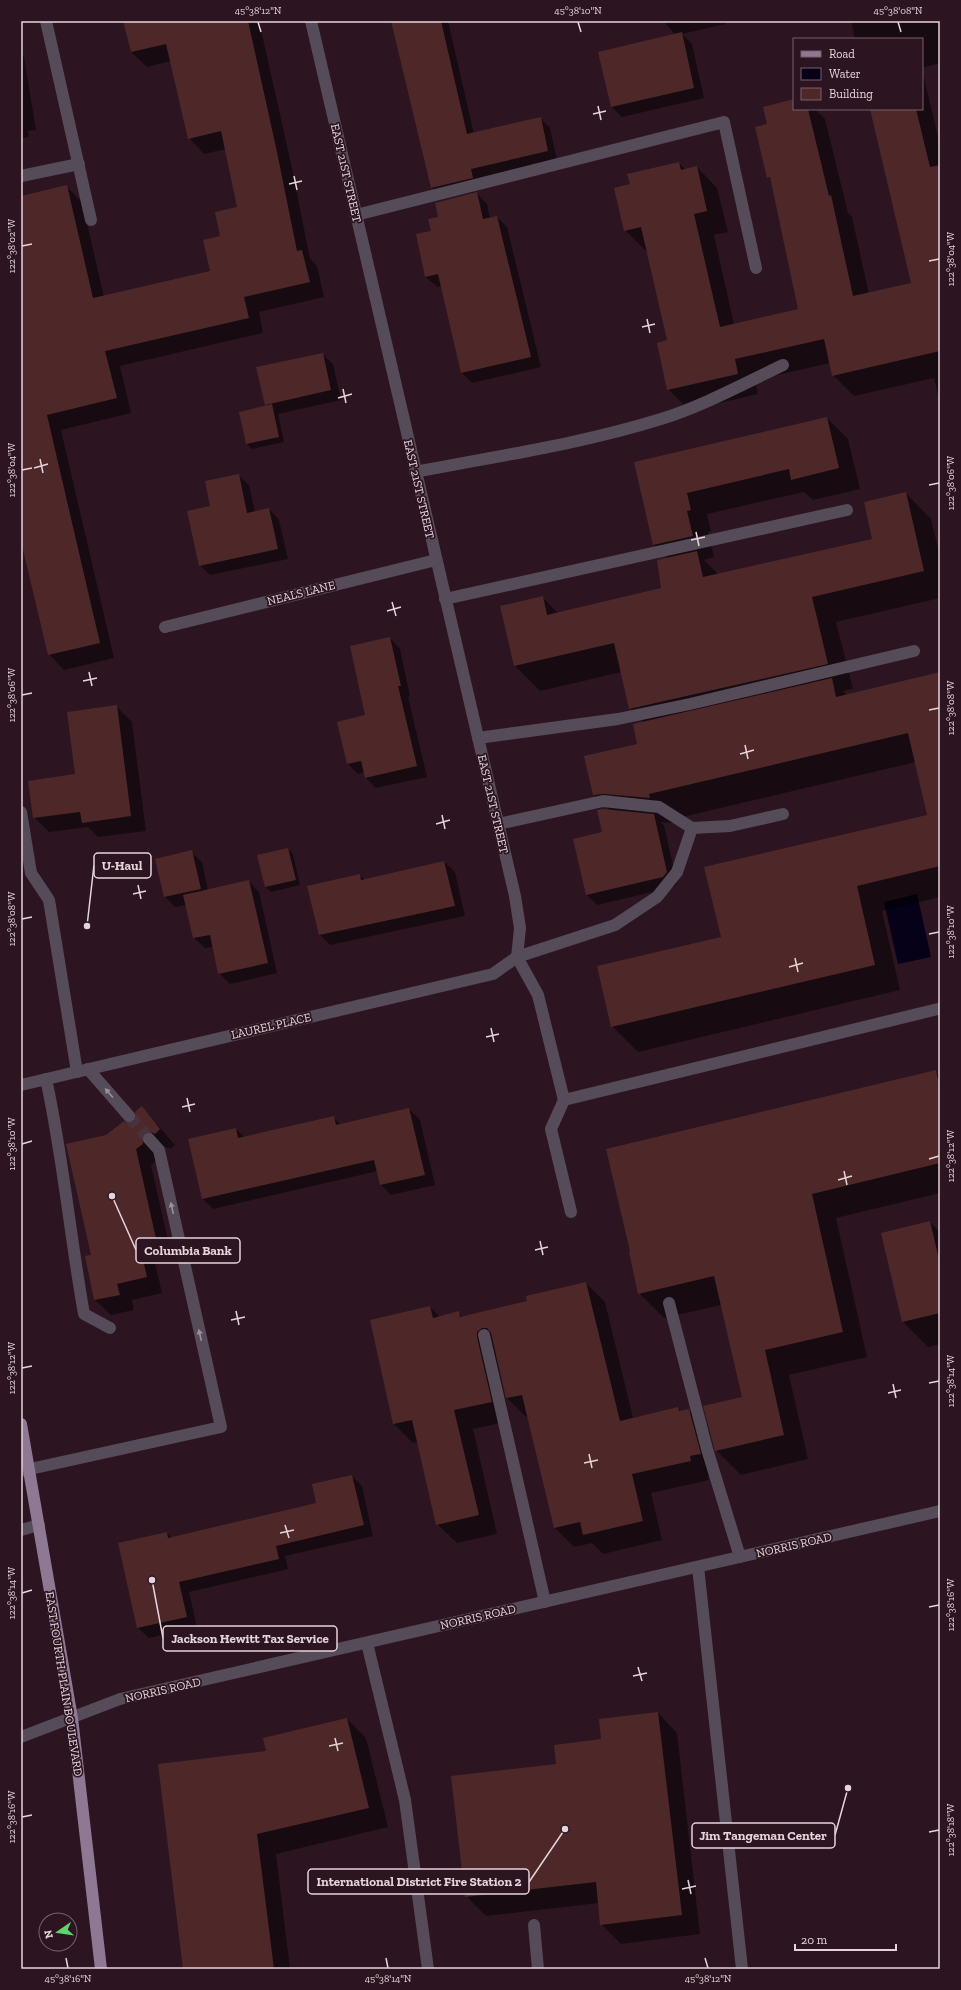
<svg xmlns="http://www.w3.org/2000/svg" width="961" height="1990" viewBox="0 0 961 1990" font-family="'Zilla Slab',serif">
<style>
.water{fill:#060118}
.shadow{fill:#0007}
.building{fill:#4e2828}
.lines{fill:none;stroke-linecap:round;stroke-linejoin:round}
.minor-tunnel{stroke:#48323c;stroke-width:12;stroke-dasharray:12 6;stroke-linecap:butt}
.minor{stroke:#564b59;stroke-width:12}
.major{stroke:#8e7894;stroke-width:12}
.oneway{fill:#9e909a}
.ticks{fill:none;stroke:#e5d4db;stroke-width:1.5}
.labels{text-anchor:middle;stroke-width:3.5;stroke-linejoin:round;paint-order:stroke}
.street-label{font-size:12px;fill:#e5d4db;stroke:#2c1520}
.leader{fill:none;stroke:#e5d4db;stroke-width:1.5}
.callout-dot{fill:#e5d4db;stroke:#2c1520;stroke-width:1.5}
.callout{fill:#2c1520;stroke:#e5d4db;stroke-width:1.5}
.callout-label{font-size:13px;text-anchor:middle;font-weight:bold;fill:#e5d4db}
.neatline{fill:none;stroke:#e5d4db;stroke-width:1.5}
.ticks-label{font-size:10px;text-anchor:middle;fill:#e5d4db}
</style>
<rect width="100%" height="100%" fill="#2c1520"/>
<polygon class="water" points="917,894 931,957 898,964 884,902"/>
<g class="shadow">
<polygon points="124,21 259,21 292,168 310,259 317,266 324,297 259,312 263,333 120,366 131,413 61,430 114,658 64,670 49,654 21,536 21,197 66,186 82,202 104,297 211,272 221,237 238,208 226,149 204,154 189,138 171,61 147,67 131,52"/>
<polygon points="392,21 448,21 474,134 540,118 550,128 557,160 442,197 432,188"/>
<polygon points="663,21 726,21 726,24 682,34 692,44 704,98 622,117 612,107 599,52 676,35"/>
<polygon points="851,21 940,21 940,63 922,68 922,39 855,39"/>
<polygon points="21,54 24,57 36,130 28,131 29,137 21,138"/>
<polygon points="922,69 940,145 940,404 934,378 854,396 833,375 830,363 755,380 758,394 689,410 668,389 669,341 648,251 646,251 625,230 632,185 679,163 686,170 697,167 717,188 728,232 714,235 734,324 799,309 772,181 768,177 768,124 794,101 794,109 815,109 825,119 848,213 852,217 869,294 912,284 872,109 922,109"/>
<polygon points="476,193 487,204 490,218 497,217 507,227 541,367 472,383 462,373 442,286 437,287 426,277 417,235 432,232 439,217"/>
<polygon points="322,354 333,364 341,400 278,414 284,442 252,449 247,444 240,413 268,406 266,404"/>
<polygon points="827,418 848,439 860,489 813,500 804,492 707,514 711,531 708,532 714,557 704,560 719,575 873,539 906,493 931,519 940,556 940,598 836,622 853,689 843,691 847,695 940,673 940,897 882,911 900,990 638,1052 612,1026 722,937 928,815 916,762 674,819 675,823 660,822 664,825 677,883 674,887 597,905 587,895 610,810 594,795 586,757 639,745 644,722 630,708 622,672 540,691 515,666 543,598 558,613 663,589 668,558 654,545 635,462"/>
<polygon points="238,475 249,485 255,512 269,509 279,520 288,559 210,575 200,565 212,506"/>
<polygon points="390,638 400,649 410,696 408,697 427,777 376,788 366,778 365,772 358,774 348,764 366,716"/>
<polygon points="116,706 132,722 146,831 98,837 88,827 49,832 34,817 76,775"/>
<polygon points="288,849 293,854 300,885 271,892 266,887"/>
<polygon points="191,852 202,862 208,890 249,881 259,892 277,973 230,984 219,973 213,947 205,948 194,938 187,905 175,907 165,897"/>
<polygon points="444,862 455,872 465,916 330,945 320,935 309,887 360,875 365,880"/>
<polygon points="935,1071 940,1076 940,1193 836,1218 867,1357 789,1375 808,1459 741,1475 716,1450 744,1397 721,1305 664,1318 639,1293"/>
<polygon points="142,1107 175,1145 170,1149 167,1147 159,1148 158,1159 151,1165 172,1258 155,1262 162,1293 132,1300 134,1310 111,1315 95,1300 92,1255 107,1136 127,1124 134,1123"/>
<polygon points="409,1109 420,1120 435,1185 391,1195 381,1185 378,1171 213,1209 203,1199 189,1140 236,1129 245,1138 333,1117 341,1125"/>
<polygon points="930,1222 940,1232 940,1344 928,1347 902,1321"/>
<polygon points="586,1283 605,1302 633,1418 678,1408 682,1412 689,1410 708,1429 719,1473 708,1476 709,1480 651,1493 662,1540 603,1554 592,1543 574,1547 555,1528 528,1417 526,1417 507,1398 497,1353 496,1357 510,1421 473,1429 497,1534 457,1543 437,1524 418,1442 413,1443 394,1424 371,1320 430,1307 440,1317 458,1313 463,1317 528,1302 527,1297"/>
<polygon points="352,1476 362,1486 373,1536 285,1556 288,1569 189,1592 197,1627 149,1638 138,1628 167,1533 172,1538 318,1504"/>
<polygon points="658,1713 677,1733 700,1934 621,1944 601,1924 599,1903 486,1916 466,1896 557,1765"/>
<polygon points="347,1719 366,1738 388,1827 276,1854 290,1969 184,1969 268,1752"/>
</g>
<g class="building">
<polygon points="123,21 248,21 277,152 297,251 302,250 310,282 244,297 249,318 105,351 117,398 47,415 100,643 48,655 21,541 21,196 67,185 93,298 210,271 203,240 220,236 215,212 237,207 221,131 188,139 166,44 131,52"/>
<polygon points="391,21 441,21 467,134 541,117 548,151 471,169 473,178 431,188"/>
<polygon points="682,32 694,88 611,107 598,52"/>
<polygon points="794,99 794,109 808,109 829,196 831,195 853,296 911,283 870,109 916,109 930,167 940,165 940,351 832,376 824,339 735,359 738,374 667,390 657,343 667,340 641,227 624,231 614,188 630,184 627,174 679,162 681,170 697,166 707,211 694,214 720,327 798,309 770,177 767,178 755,127 767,124 763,107"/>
<polygon points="477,192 483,219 497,216 531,357 461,373 438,274 425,277 416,234 431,231 428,219 438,217 435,203"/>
<polygon points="323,353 331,390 265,405 256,367"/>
<polygon points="272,404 279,437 246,444 239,412"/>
<polygon points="827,417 839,468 791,480 789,469 687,493 691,510 687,511 693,536 653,545 634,462"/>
<polygon points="239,474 247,513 269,508 278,549 199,566 187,511 210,506 205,481"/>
<polygon points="906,492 924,571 812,597 828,664 629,709 614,643 514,666 500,606 543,596 547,615 661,588 657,560 697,551 703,577 872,539 864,502"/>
<polygon points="390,637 401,686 398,686 417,766 365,778 361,761 347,764 337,722 365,715 350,646"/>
<polygon points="940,672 940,866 857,886 875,965 611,1027 597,966 721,937 704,867 927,815 908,733 649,794 650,798 604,794 593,795 584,756 637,744 633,724 832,678 836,697"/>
<polygon points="117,705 131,816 82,823 80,812 33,818 28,781 75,774 67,712"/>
<polygon points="603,809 654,814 667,872 663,877 586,895 573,839 602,832 597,810"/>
<polygon points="288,848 296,880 265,887 257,855"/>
<polygon points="192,850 201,889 164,897 155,859"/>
<polygon points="444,861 455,906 319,935 307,886 360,874 361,880"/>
<polygon points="249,880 268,963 218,974 210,935 193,938 183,895"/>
<polygon points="936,1070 940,1089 940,1163 812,1194 843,1332 765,1350 784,1435 715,1451 703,1406 742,1397 714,1276 638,1294 629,1252 630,1251 606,1149"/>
<polygon points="142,1106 160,1129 155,1134 151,1132 144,1133 142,1137 143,1144 136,1149 157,1243 140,1247 147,1277 117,1284 120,1295 94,1300 85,1256 91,1255 66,1144 106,1135 124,1121 127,1123 134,1122 136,1118 135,1112"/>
<polygon points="409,1108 425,1175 380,1185 374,1160 202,1199 188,1139 236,1128 238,1138 334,1116 336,1125"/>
<polygon points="930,1221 940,1264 940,1313 902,1322 881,1233"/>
<polygon points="586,1282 620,1421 678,1407 679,1411 689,1409 701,1454 690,1456 691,1461 632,1474 643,1521 583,1535 580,1522 554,1528 522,1395 506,1398 491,1333 487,1328 482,1328 477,1332 477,1337 492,1402 454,1410 479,1515 436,1525 412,1420 393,1424 370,1320 430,1306 433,1318 459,1311 460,1317 527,1301 526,1296"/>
<polygon points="352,1475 364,1525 276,1546 279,1559 179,1582 187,1617 137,1628 118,1543 167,1532 168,1538 316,1503 312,1484"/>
<polygon points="658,1712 682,1915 600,1925 596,1882 465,1897 451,1776 556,1764 554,1745 601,1739 599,1719"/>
<polygon points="347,1718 369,1808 257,1834 274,1969 183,1969 158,1764 266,1751 263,1738"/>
</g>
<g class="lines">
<polyline class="minor-tunnel" points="129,1116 149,1139"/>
<g class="minor">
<polyline points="46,21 91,220"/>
<polyline points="311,21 515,896 520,928 517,957"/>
<polyline points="21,176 79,164"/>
<polyline points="356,215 724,122 756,268"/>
<path d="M415,472C497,456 581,444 661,419C703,406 743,384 783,365"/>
<polyline points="445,599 847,510"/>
<polyline points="165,627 436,560"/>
<polyline points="478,738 618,719 690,704 914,651"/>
<polyline points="21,812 31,873 49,900 77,1072"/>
<polyline points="498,824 603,801 659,807 692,828 730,826 783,814"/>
<polyline points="517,957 538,995 564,1100 938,1009"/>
<polyline points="88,1069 129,1116"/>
<path d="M46,1079C63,1156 70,1236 84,1314L110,1328"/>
<polyline points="21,1085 493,974 517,957 615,925 657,897 677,872 692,828"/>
<polyline points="564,1100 551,1129 571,1212"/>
<polyline points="669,1303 707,1449 740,1557"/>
<polyline points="484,1335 545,1602"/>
<polyline points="21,1471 221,1427 159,1150 149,1139"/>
<polyline points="21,1530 39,1525"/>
<polyline points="698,1567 742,1969"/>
<polyline points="367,1643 405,1800 428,1969"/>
<polyline points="21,1737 120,1699 940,1511"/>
<polyline points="534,1925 538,1969"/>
</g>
<polyline class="major" points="21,1424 72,1718 101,1969"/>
</g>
<defs><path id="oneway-solid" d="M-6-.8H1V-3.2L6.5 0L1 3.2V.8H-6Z"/></defs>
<g class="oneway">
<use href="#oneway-solid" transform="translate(109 1093) rotate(-131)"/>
<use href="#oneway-solid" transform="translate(172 1208) rotate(-103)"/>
<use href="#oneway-solid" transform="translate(200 1335) rotate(-103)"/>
</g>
<path class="ticks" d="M258,22L261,32M578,22L581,32M898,22L901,32M598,106L601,120M593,114L606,111M294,176L297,190M289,184L302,181M22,246L32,244M929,261L939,259M647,319L650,333M642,327L655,324M343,389L346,403M338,398L352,394M40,459L43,473M34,468L48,464M22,470L32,468M929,485L939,483M696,532L699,546M691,540L705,537M392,602L396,616M387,611L401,607M89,672L92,686M83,681L97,678M22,695L32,693M929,710L939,708M745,745L748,759M740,754L754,750M442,815L445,829M436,824L450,820M138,885L141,899M133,894L146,891M22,919L32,917M929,934L939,932M795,958L798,972M789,967L803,963M491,1028L494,1042M486,1037L499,1034M187,1098L190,1112M182,1107L195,1104M22,1144L32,1141M929,1159L939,1156M844,1171L847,1185M838,1180L852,1176M540,1241L543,1255M535,1250L548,1247M236,1311L239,1325M231,1320L245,1317M22,1368L32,1366M929,1383L939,1381M893,1384L896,1398M888,1393L901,1390M589,1454L592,1468M584,1463L598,1460M285,1525L289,1538M280,1533L294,1530M22,1593L32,1590M929,1607L939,1605M638,1667L642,1681M633,1676L647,1673M335,1738L338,1751M329,1746L343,1743M22,1817L32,1815M929,1832L939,1830M688,1880L691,1894M682,1889L696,1886M66,1958L68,1968M386,1958L388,1968M705,1958L708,1968"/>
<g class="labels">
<g class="street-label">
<text transform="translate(346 173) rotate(77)" y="4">EAST 21ST STREET</text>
<text transform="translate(419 489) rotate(77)" y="4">EAST 21ST STREET</text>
<text transform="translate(301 593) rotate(-14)" y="4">NEALS LANE</text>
<text transform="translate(493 804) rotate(77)" y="4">EAST 21ST STREET</text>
<text transform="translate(271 1026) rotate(-13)" y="4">LAUREL PLACE</text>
<text transform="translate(794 1545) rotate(-13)" y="4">NORRIS ROAD</text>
<text transform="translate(478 1617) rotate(-13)" y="4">NORRIS ROAD</text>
<text transform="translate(64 1684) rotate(81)" y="4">EAST FOURTH PLAIN BOULEVARD</text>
<text transform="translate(163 1690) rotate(-13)" y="4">NORRIS ROAD</text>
</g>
</g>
<path class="leader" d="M87 926L94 865M112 1196L136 1250M152 1580L163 1638M848 1788L835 1835M565 1829L529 1882"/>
<g class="callout-dot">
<circle cx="87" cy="926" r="4"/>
<circle cx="112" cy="1196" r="4"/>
<circle cx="152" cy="1580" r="4"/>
<circle cx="848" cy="1788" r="4"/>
<circle cx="565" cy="1829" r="4"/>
</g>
<g class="callout">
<rect x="94" y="853" width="57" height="25" rx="4"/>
<rect x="136" y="1238" width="104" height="25" rx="4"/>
<rect x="163" y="1626" width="174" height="25" rx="4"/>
<rect x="692" y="1823" width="143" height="25" rx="4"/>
<rect x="308" y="1869" width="221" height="25" rx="4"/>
</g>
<g class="callout-label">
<text x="122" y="870">U-Haul</text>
<text x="188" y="1255">Columbia Bank</text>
<text x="250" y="1643">Jackson Hewitt Tax Service</text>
<text x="763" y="1840">Jim Tangeman Center</text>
<text x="419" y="1886">International District Fire Station 2</text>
</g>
<rect width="961" height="1990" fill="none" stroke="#2c1520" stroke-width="44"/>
<rect x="793" y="38" width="130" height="72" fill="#2c1520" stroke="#76616b"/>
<rect x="801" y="51" width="20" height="6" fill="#8e7894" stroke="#76616b"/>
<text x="829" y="58" font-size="12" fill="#e5d4db">Road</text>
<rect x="801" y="68" width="20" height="12" fill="#060118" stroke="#76616b"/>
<text x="829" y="78" font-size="12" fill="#e5d4db">Water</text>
<rect x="801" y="88" width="20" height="12" fill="#4e2828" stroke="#76616b"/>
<text x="829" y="98" font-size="12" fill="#e5d4db">Building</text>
<g transform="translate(58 1932) rotate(257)"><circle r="19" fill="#2c1520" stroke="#76616b"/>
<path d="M0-3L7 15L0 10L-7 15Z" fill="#5ed56c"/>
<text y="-6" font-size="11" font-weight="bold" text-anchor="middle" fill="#e5d4db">N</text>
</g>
<path d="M795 1944v6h101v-6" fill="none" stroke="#e5d4db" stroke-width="2"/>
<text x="801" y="1944" font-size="12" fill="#e5d4db" stroke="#2c1520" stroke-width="3" paint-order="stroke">20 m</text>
<rect x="22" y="22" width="917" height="1946" class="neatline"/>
<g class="ticks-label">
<text x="258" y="14">45°38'12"N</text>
<text x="578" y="14">45°38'10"N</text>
<text x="898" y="14">45°38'08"N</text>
<text transform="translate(11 246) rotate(-90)" y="4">122°38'02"W</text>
<text transform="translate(950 259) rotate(-90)" y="4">122°38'04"W</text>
<text transform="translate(11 470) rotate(-90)" y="4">122°38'04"W</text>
<text transform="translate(950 483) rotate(-90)" y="4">122°38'06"W</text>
<text transform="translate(11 695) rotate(-90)" y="4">122°38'06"W</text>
<text transform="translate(950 708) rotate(-90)" y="4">122°38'08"W</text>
<text transform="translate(11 919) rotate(-90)" y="4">122°38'08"W</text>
<text transform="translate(950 932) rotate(-90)" y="4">122°38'10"W</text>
<text transform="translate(11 1144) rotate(-90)" y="4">122°38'10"W</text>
<text transform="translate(950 1156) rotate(-90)" y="4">122°38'12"W</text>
<text transform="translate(11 1368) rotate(-90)" y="4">122°38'12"W</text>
<text transform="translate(950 1381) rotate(-90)" y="4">122°38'14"W</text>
<text transform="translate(11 1593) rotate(-90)" y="4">122°38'14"W</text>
<text transform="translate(950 1605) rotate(-90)" y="4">122°38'16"W</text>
<text transform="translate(11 1817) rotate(-90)" y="4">122°38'16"W</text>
<text transform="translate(950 1830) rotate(-90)" y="4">122°38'18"W</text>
<text x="68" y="1982">45°38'16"N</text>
<text x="388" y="1982">45°38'14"N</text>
<text x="708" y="1982">45°38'12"N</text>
</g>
</svg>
